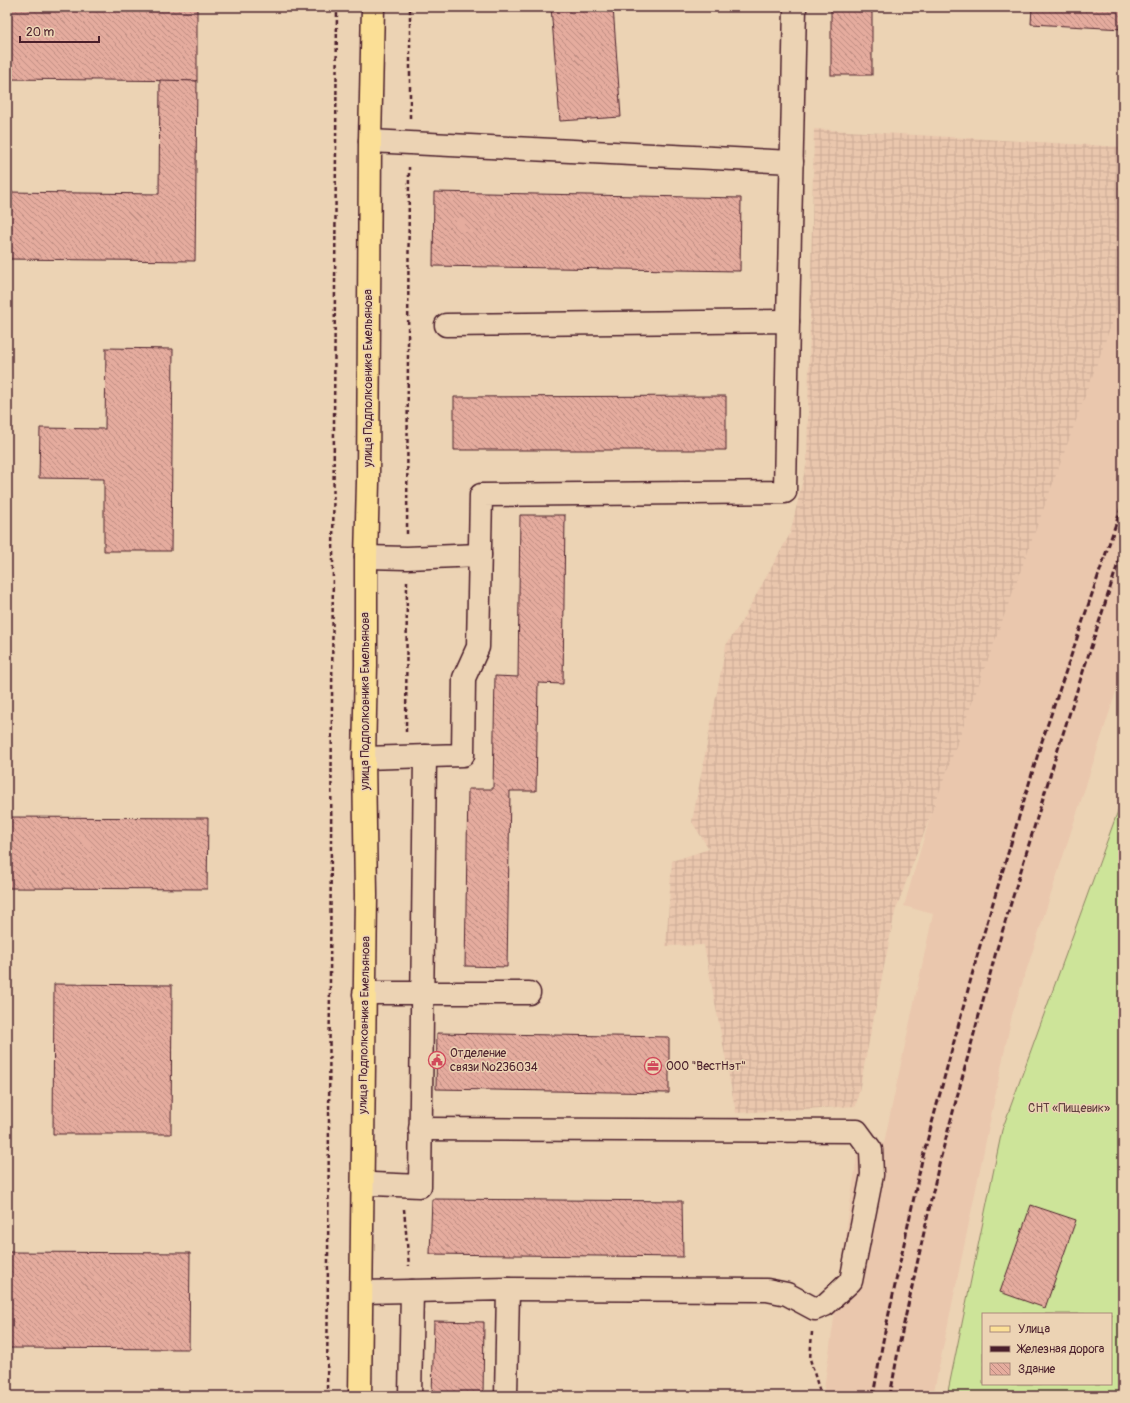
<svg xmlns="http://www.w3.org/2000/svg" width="1130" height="1403" viewBox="0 0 1130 1403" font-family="Pangolin,sans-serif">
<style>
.built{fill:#eac7ad}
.industrial{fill:url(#industrial-grid)}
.garden{fill:#cde499;stroke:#8c8262;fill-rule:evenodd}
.building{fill:url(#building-back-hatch);stroke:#4a1f2b}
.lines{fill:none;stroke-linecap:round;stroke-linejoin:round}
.minor-casing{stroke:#4a1f2b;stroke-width:25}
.major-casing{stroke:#4a1f2b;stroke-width:25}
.path{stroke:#4a1f2b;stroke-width:2.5;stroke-dasharray:4 3;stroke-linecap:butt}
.minor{stroke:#ecd3b4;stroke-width:22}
.major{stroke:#fbdf96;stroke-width:22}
.rail{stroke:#4a1f2b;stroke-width:3;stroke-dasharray:6 3;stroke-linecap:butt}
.labels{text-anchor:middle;stroke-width:3;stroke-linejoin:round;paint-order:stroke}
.street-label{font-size:12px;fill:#4a1f2b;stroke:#ecd3b4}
.poi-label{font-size:12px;fill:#4a1f2b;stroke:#ecd3b4;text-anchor:start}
.park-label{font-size:12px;fill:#5e3d3c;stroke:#ecd3b4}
</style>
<defs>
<pattern id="industrial-grid" width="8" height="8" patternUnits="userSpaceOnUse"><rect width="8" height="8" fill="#eac7ad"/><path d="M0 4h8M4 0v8" fill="none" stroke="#caaa95"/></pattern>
<pattern id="building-back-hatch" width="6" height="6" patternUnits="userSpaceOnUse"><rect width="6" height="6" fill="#e5ac9e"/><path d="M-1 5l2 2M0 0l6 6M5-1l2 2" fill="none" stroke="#bc8b81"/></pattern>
</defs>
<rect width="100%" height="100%" fill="#ecd3b4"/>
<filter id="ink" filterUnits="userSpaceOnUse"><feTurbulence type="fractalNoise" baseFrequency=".025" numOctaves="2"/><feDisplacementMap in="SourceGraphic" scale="8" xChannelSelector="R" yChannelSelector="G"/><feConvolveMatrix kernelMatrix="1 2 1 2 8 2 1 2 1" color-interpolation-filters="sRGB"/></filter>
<g filter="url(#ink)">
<polygon class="built" points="1123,253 1123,670 1012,1015 933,1396 823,1396 859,1142 884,1143 933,914 904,906 931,814"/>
<polygon class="industrial" points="814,129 1123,147 1123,293 895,912 856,1106 736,1113 704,945 666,946 672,861 709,849 692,822 726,645 739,626 790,534 807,462"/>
<path class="garden" d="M1123,797V1396H947L1002,1130ZM983,1314H1111V1384H983Z"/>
<g class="building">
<polygon points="7,7 197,7 197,81 7,79"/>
<polygon points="551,7 613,7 621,117 560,121"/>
<rect x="831" y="7" width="41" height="68"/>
<polygon points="1032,7 1123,7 1123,29 1031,24"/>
<polygon points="160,80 197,81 195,261 7,259 7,192 159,194"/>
<polygon points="434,192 741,198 740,271 433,266"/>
<polygon points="106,348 173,349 171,551 104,551 104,479 39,478 40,428 105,429"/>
<polygon points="726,396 726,450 454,450 454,397"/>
<polygon points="520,515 565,515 563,684 538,683 536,791 510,791 507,967 465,966 468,789 493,789 495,676 518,677"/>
<polygon points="7,817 208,818 207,889 7,888"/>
<polygon points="54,984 172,985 171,1134 53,1134"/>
<polygon points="437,1033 669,1037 669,1093 436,1089"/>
<polygon points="432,1199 682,1201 683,1257 430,1254"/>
<polygon points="1031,1205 1076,1220 1045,1308 1000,1292"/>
<polygon points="7,1252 190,1253 189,1349 7,1348"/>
<polygon points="434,1321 484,1322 483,1396 432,1396"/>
</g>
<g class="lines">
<g class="minor-casing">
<g id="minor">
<polyline points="370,141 792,162"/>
<polyline points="788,321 795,7"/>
<polyline points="366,557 407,558 480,555"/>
<polyline points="364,758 463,755 464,678 478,647 481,495 785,492 788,321 446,325"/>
<polyline points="364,994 374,993 529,993"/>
<polyline points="420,1129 857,1131 871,1150 872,1175 851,1281 825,1305 815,1309 787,1294 767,1290 508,1289"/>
<polyline points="362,1187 373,1184 420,1186 425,756"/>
<polyline points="362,1292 508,1289 506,1396"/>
<polyline points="410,1396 412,1291"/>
</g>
</g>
<g class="major-casing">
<polyline id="major" points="360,1396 366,895 364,758 366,665 366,557 368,482 370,141 373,7"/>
</g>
<g class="path">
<polyline points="410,118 410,7"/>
<polyline points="407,534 409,167"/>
<polyline points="406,732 407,581"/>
<polyline points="404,1209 409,1266"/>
<polyline points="812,1332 810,1359 821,1396"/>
<polyline points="327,1396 337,7"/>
</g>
<use href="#minor" class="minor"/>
<use href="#major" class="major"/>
<g class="rail">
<polyline points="873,1396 883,1341 922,1160 979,949 1041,744 1123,503"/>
<polyline points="890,1396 899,1346 939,1164 996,952 1059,746 1123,548"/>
</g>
</g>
</g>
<defs>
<g id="civic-ring" transform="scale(0.9)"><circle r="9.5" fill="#ecd3b4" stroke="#d1495b" stroke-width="1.5"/><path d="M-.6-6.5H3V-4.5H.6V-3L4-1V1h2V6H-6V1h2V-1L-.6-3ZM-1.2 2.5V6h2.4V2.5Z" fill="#d1495b"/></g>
<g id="office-ring" transform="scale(0.9)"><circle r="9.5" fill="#ecd3b4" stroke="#d1495b" stroke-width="1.5"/><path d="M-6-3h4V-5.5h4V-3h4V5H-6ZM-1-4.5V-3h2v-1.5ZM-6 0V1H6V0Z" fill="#d1495b"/></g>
</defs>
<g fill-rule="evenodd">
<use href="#civic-ring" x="437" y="1060"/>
<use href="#office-ring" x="653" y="1066"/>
</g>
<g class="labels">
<g class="street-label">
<text transform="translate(368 378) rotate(-90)" y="4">улица Подполковника Емельянова</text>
<text transform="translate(365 701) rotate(-90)" y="4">улица Подполковника Емельянова</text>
<text transform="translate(364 1025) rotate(-89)" y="4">улица Подполковника Емельянова</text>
</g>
<g class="poi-label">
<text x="450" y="1057">Отделение<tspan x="450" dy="14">связи №236034</tspan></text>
<text x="666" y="1070">ООО "ВестНэт"</text>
</g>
<g class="park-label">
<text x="1069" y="1112">СНТ «Пищевик»</text>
</g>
</g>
<rect width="1130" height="1403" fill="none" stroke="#ecd3b4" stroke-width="24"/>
<rect x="12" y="12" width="1106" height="1379" fill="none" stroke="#4a1f2b" stroke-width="1.5" filter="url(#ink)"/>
<rect x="982" y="1313" width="130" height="72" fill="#ecd3b4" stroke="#ab8b7d"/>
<rect x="990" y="1326" width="20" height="6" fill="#fbdf96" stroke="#ab8b7d"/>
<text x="1018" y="1333" font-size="12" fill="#4a1f2b">Улица</text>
<rect x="990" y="1346" width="20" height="6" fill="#4a1f2b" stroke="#ab8b7d"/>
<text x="1018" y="1353" font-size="12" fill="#4a1f2b">Железная дорога</text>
<rect x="990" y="1363" width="20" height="12" fill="url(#building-back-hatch)" stroke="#ab8b7d"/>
<text x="1018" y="1373" font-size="12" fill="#4a1f2b">Здание</text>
<path d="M20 36v6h79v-6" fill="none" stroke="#4a1f2b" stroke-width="2"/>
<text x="26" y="36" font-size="12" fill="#4a1f2b" stroke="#ecd3b4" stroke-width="3" paint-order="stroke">20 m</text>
</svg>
